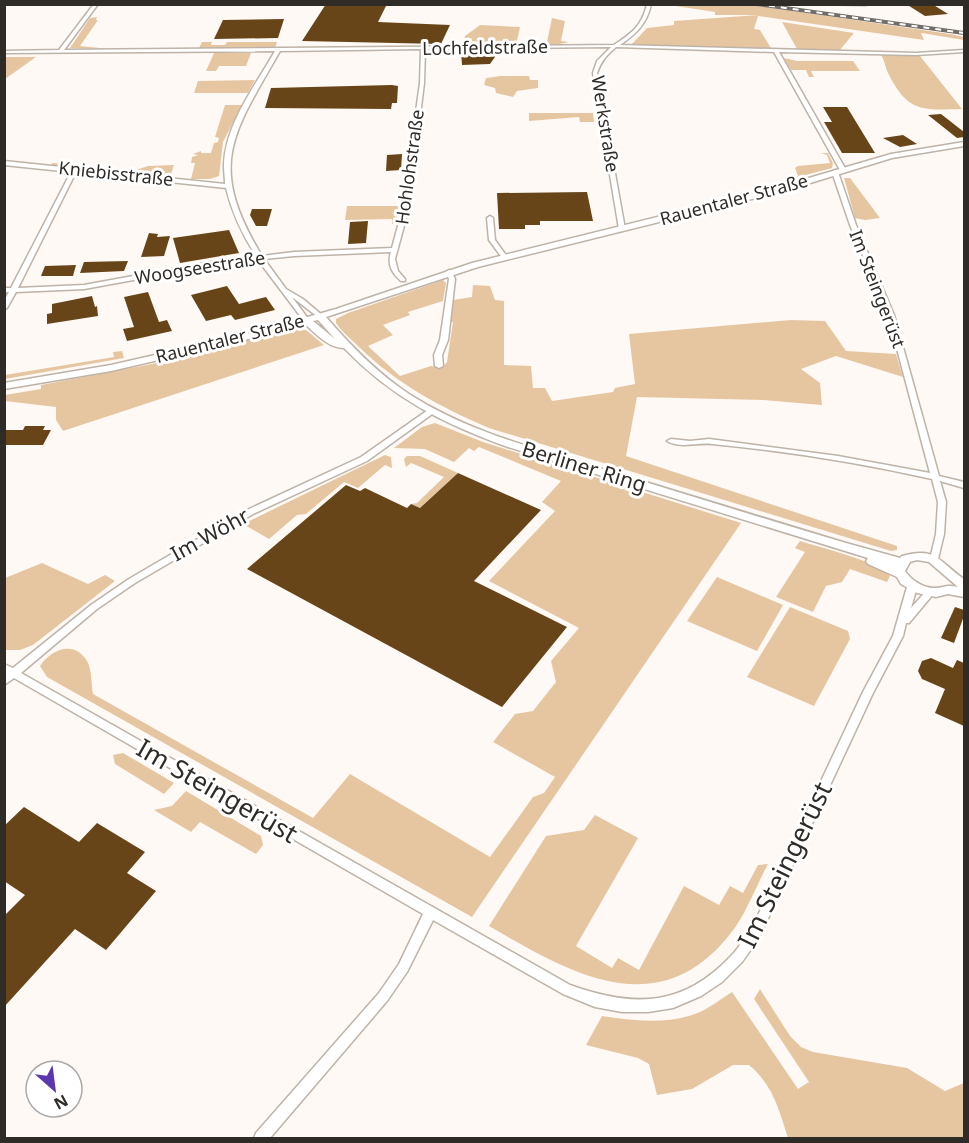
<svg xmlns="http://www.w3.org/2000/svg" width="969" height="1143" viewBox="0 0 969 1143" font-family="'Noto Sans',sans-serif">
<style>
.green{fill:#e6c6a1}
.building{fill:#674518}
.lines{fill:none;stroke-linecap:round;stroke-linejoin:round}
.minor-casing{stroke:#beb3a8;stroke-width:3}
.tertiary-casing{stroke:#beb3a8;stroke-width:3}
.minor{fill:#fff;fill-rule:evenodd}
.tertiary{fill:#fff;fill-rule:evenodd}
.rail-casing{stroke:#706c67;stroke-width:4}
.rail{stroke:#fff;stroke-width:2;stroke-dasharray:6;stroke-linecap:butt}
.labels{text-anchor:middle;stroke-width:6;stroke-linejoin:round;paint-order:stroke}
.far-street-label{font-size:18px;fill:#2f2b26;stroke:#fff}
.street-label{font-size:21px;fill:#2f2b26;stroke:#fff}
.near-street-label{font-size:26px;fill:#2f2b26;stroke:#fff}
</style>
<rect width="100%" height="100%" fill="#fef9f4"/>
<g class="green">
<polygon points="663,4 752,5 950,34 964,37 964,40 921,33 924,40 758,16 754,29 760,30 772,50 631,45 647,28 674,25 674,21 758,15 715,15 715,12"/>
<polygon points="97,17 96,20 98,20 80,46 110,49 70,48 90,18"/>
<polygon points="552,18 565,21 561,41 569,42 555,45 463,45 465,36 480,25 520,27 517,41 547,42"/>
<polygon points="782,22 854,33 839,51 797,49"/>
<polygon points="202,42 212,42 211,45 225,45 227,42 277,42 275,48 199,48"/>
<polygon points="214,53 251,53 246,66 219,66 216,71 206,71"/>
<path d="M881,55L920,56L962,109C922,110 908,113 888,73C885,67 885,61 881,55Z"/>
<polygon points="5,57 36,57 5,79"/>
<polygon points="784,58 797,61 853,61 860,71 811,71 814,77 809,77 806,70 791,70"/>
<polygon points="501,76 529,76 530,80 538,80 538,88 517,91 513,97 496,93 495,88 484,85 486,78"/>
<polygon points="255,80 248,93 194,93 198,81"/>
<polygon points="225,105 242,105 223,142 219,176 210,179 191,179 195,163 191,163 192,157 198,155 193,154 201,151 201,153 211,153 214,143 218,142 219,138 215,137"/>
<polygon points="529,113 593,113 594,122 580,122 579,117 529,121"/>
<polygon points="821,153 828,153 833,163 832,168 794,178 798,176 795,168 798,166 830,163 827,155"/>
<polygon points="52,163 136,170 148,166 174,165 170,177 52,166"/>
<polygon points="844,178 850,178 880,218 865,220 855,218"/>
<polygon points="347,206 400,206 396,224 392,224 392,219 345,220"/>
<path d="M443,280L446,283L443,301L408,312L410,315L383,325L393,335L368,346L400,376L431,366L442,368L447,362L453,322H449L453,300L472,297L473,285L490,286L495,300L504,301V365L531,366L533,388H545L552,401L613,392L615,388L635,384L629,334L791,320L825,321L846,351L896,354L903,377L836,356L801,369L820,383L822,405L763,400L637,397L626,456L897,546V550L891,551L489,428C440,407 397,384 359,347C351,339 342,332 336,323V319L348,313Z"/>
<polygon points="294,329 306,330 324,345 63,431 56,420 56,407 5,401 5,395 41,389 41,385 152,364"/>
<polygon points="122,351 124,358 5,379 5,375 114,357 113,352"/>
<path d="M435,423L483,442L741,523L472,917L47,677L40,666C50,650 74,639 87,661C92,669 91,684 93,694L313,818L350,774L490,857L533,797L544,793L555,777L493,742L515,714L533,711L556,682L551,661L579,628L489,581L555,511L542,502L561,481L479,447L474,451L469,448L454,462L425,449L394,448L422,427Z"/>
<polygon points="385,455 391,457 392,468 385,465 358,488 344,482 306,514 297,515 269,539 243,524"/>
<polygon points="407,456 420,456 458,473 420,508 411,504 417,503 444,477 411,463 406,467 404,459"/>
<path d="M800,541C819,547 880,562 890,576L887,582L850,569L842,582L826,586L813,612L776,597L805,552L795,548Z"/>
<polygon points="42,563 88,584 105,575 115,581 33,645 20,650 5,650 5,578"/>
<polygon points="717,577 783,605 757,651 687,621"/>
<polygon points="790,607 848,631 850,639 814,706 747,677"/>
<polygon points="123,753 174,783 164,794 115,764 113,755"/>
<polygon points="186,791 261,836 263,845 256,854 200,822 191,832 154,810 172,806"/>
<path d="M595,815L638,838L576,946L612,968L618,958L639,970L684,886L719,905L730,886L743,893L758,865L768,864C756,886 746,914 731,933C658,1026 570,973 489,926L546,836L584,830Z"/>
<path d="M760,989L790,1036L801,1047L813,1052L907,1068L945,1091L964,1083V1138H788C779,1110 773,1085 749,1065H733L692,1089L657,1095L649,1064L638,1058L586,1045L602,1016C633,1021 670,1025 700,1012C711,1007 722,998 732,992L798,1089L809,1082L754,999Z"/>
</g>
<g class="building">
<polygon points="326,4 386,6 378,22 450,25 441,44 302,41"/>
<polygon points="906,4 932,4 948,14 925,16"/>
<polygon points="284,19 278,38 214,39 223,20"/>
<polygon points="461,51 494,51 495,57 490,64 462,65"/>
<polygon points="392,85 398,86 397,103 392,103 391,109 265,108 271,88"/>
<polygon points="823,107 847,107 875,153 842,153 824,122 832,122"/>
<polygon points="941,114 964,132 964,137 957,138 928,115"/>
<polygon points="903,135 917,144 900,147 883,138"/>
<polygon points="402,154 401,170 386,171 387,155"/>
<polygon points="587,192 593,221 540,221 540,225 525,225 525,229 499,229 497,193"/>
<polygon points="252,209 272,209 267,226 256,226 250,215"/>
<polygon points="368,221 366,243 348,244 350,222"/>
<polygon points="229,230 239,253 180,263 173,238"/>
<polygon points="149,233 158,234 157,237 170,236 164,256 141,257"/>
<polygon points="128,261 124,271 80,273 84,262"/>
<polygon points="76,265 73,276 41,276 45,266"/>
<polygon points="227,286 239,304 266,297 275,310 235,320 231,315 206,321 191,295"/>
<polygon points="148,292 159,322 167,320 172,331 127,341 123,329 134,327 124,297"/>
<polygon points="92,296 95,307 97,306 98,316 47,324 47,314 52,313 52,304"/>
<polygon points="25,426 45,426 43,430 51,430 43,445 4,445 4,430 23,430"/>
<polygon points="458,473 541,510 474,581 567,627 502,707 247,569 346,485 360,491 365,488 407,508 411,504 420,508"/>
<polygon points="955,607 964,610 964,616 954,643 941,638"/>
<polygon points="931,658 953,668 957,660 964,663 964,726 935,713 945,689 922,679 918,671 922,661"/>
<polygon points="24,807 79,842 97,823 145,852 127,873 156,891 106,950 75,929 4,1007 4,916 25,895 4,881 4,826"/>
</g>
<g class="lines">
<g class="minor-casing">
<g id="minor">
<path d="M94,4H98L64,50L614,45C632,33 642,26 647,4H651C647,24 636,34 620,45L916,53L964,50V52L916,55L779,52L846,170L843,172L840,170L774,52L616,47C607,55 601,61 597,73L625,229L622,231L619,229L593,73L597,61L611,47L425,49L424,83L408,211L395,259L398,271L405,279V281H401C392,273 387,265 391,252L294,256L264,259L286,289L303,299L323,316L322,317H318L292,297L309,320L306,322L304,321L258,260L221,264L84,289L16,292L7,308L4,310V301L9,292H4V288H11L71,172L4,165V161L225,184C225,178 224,172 224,165C225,124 256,85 275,51L4,53V51L59,50ZM421,49L420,83L402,211L392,248L294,252L262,256C206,164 233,134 280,51ZM76,172L226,188C232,213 242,234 256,256L221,260L84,285L18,288Z"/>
<polygon points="810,4 868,4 866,5"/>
<path d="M835,170L838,172L856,225L894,315L939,476L964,482V488L940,481L946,502L944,534L938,559L934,562L930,559L936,534L938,502L932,479C861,463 785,451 712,444C698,442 680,449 667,441L671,439L690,441L709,439L838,456L930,473L888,315L850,225L832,172Z"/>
<polygon points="490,216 493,218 495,240 508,258 507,259 503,259 489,240 487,218"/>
<polygon points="449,270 451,271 455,279 448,340 442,355 443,366 439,368 435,366 434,355 440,340 449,279 446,272"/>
<path d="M428,410H434L435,412L367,461L253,514L135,583L97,609L21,673L570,985C634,1008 683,1007 731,956C739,948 744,938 751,930L863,692L893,636L907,587L912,584L917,587L911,608L927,590H933L935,592L909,623H906L903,636L873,693L759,938L742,962L722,982L701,996L673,1008L648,1012H622L595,1007L563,994L433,920L407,972L387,1001L270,1138H254L256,1133L379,993L399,964L423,914L14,678L4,685V675L6,674L4,673V664L13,668L91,605L129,579L247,510L361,457Z"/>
</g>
</g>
<g class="tertiary-casing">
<path id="tertiary" d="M964,142V146L892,158L784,191L478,267L326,317C351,346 377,373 409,394C468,432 537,449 603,469C684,494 765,519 846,543L900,558L902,556C937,546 939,562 964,579V597L948,594L936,597L917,593L901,584L897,577L868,564L866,561L868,558L508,447C444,424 392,398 344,348C328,348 315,333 304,323L245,340L111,371L4,389V383L111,365L243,335L336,309L472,263L778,187L891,154ZM318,320L335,339L313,321ZM917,560L929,562L958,587C945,584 944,588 934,588C923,588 911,580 905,571L910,562Z"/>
</g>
<use href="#minor" class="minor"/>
<use href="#tertiary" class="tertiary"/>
<g class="rail-casing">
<polyline id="rail" points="757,4 964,33"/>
</g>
<use href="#rail" class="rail"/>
</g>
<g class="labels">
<g class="far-street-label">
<text transform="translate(485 48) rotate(-1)" y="6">Lochfeldstraße</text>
<text transform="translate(605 124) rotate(81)" y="6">Werkstraße</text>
<text transform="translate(410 167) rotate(-82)" y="6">Hohlohstraße</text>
<text transform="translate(116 174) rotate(6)" y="6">Kniebisstraße</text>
<text transform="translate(734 200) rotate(-15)" y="6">Rauentaler Straße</text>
<text transform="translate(200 268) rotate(-9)" y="6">Woogseestraße</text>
<text transform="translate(877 289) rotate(69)" y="6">Im Steingerüst</text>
<text transform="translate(230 339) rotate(-14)" y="6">Rauentaler Straße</text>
</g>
<g class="street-label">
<text transform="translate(584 467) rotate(17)" y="7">Berliner Ring</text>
<text transform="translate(210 535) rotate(-29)" y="7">Im Wöhr</text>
</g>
<g class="near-street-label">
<text transform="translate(217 791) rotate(30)" y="9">Im Steingerüst</text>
<text transform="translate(785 865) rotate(-64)" y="9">Im Steingerüst</text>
</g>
</g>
<rect width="969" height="1143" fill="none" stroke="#2f2b26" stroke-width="12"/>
<g transform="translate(54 1089) rotate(152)"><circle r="28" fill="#ffffff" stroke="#acaaa8" stroke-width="1.5"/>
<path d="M0-4.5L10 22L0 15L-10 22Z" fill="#5b37af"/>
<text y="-9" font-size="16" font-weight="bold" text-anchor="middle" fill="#2f2b26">N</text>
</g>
</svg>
